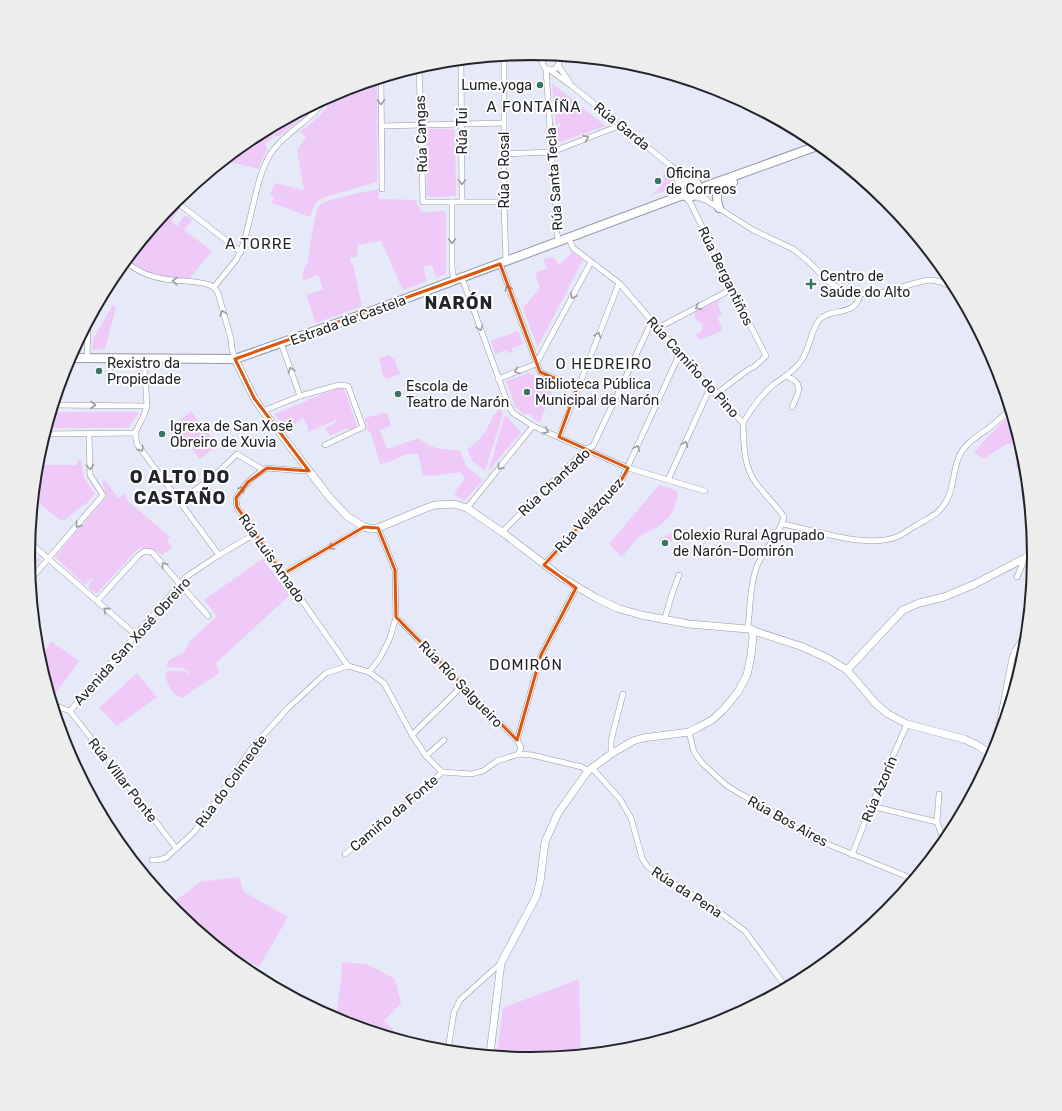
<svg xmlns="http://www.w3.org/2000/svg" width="1062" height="1111" viewBox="0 0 1062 1111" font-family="Rubik,sans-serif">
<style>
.green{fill:#efcaf8}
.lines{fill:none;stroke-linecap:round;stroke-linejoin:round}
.street-casing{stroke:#9598a6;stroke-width:6}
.secondary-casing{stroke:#9598a6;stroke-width:8}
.primary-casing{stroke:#9598a6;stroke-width:10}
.street{stroke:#fff;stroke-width:5}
.secondary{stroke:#fff;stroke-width:7}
.primary{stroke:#fff;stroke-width:8}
.oneway{stroke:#9c9c9f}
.marked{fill:none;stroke:#de560d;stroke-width:3;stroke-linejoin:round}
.poi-dot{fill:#367664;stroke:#fff;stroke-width:1.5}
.labels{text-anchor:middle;stroke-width:4;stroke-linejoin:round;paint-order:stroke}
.poi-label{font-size:14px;fill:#232429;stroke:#fff;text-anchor:start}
.street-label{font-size:14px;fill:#232429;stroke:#fff}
.neighbourhood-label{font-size:15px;letter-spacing:1px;fill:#232429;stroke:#fff}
.district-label{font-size:18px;font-weight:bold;letter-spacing:1px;fill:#232429;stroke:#fff}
.rim{fill:none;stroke:#232429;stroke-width:2}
</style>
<rect width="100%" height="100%" fill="#e6e9f8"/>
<g class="green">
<path d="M377,79V182L321,198L314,206L310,217L272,203L274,196L270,195L275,183L304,190L297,150L306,137L300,131C319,119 325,111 336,92Z"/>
<polygon points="552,83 605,126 557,143 556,127 560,127 560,123 558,123 558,125 556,125 555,114 559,114 559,107 557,107 557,110 554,110"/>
<polygon points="301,111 303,112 303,117 280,136 274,136 265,144 267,150 258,169 224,160 252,137"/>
<polygon points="429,129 453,129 455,132 456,196 429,197 427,195 426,132"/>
<path d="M663,172L677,184V187L650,196C658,191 666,183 663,172Z"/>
<path d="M379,189V199L416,200L417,205L422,212L444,211L446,213V273L436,278L432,265L423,267L427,281L403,290L381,241L357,245L358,256L350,258L351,264H353L362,306L316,323L306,295L323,289L318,275L302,281C303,275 303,268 308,263C309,254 315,209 319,206C326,198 367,192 379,189Z"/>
<path d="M173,205L179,210L171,221L177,226L185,215L192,220L184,230L212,251L190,278C165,279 146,274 127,259L167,210Z"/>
<polygon points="572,252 583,260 538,346 537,346 523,308 540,288 535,273 547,268 543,259 554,257 558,265 564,261"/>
<polygon points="720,300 718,306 722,314 717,317 723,330 700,340 695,334 699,333 702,330 702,324 695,319 695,312"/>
<polygon points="113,305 116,307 105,349 92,350 93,339"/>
<polygon points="518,331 523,344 512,348 513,352 508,353 506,350 495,354 491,341"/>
<polygon points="390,355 392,359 394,358 400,374 386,379 383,376 379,358"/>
<polygon points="529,373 554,385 540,422 533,419 534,417 527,413 525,415 516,408 506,381"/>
<polygon points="339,388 344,389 357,426 352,429 345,429 330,436 325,428 336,422 336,420 308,432 308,427 303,418 288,428 283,421 279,420 274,414 307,401 307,400"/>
<path d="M501,409L503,413L485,471L472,460L467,450C480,440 488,431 493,415L496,414L497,410Z"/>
<polygon points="191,411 218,445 200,459 173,426"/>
<polygon points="52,412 139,412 128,428 47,428"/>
<path d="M383,413H387L391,426L380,430L387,449L419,438C433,451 442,448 460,451L466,466L483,480L464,501L454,494L465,478L460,472L432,476L423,475L418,454H406L392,461L380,464L370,431L368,432L365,418Z"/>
<polygon points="505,415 521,432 488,472"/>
<polygon points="1011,415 1024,458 1026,471 1016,467 1017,445 1008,443 983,459 974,452 997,427"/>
<polygon points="77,460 81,460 84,478 95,494 85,505 83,505 65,520 60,520 34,499 37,465 77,465"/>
<path d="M105,480L118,498L124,494L128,501L170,537L167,541L172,547L162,555C154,549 146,545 137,550L96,594L88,587L93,578H91L85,585L55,557L107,496L102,482Z"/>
<path d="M659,485L678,491C678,507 669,520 656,528C650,531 644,533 639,537C633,543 628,550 622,557L609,544Z"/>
<polygon points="673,532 676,536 667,545 658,540"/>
<polygon points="29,550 40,559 30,572"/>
<path d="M264,558V561L290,595L215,664L218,668L219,673L182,698C172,695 166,682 165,673C171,669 179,671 186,672L188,675L189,672L184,668L167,667V664L169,660L183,653L190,641L217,616L204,600Z"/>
<polygon points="51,641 79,661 52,698 51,697 40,662"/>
<polygon points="137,673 157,697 117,726 99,708"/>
<polygon points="239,877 244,892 288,917 259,967 216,944 173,908 174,902 200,882"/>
<polygon points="342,962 367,964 395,979 401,1003 384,1021 398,1035 394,1037 366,1029 337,1010 341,981"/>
<polygon points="579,979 581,1054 531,1058 497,1055 503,1008"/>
</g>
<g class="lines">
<g class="street-casing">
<g id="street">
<path d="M547,54C542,57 541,62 544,67C551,73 559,69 559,60L556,55"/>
<polyline points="504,55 504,202 506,261"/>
<polyline points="461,59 462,202"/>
<polyline points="463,59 543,59"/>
<polyline points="558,65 570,83"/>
<polyline points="419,66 423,202 504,202"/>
<polyline points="546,69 557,234 559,241"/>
<polyline points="550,70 572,86 671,166 693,180"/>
<polyline points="381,78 382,189"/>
<polyline points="305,109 314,113"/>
<polyline points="381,126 504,123"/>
<polyline points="504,154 552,152 621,125"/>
<polyline points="671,167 680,187"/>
<polyline points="697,192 709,202 753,230 793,249 808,261 830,283 844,291 864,294 880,293 923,281 931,280 941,282 956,289"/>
<polyline points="685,196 691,204 732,289 766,356 754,367 749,369 716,394"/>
<polyline points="693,196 705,200"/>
<polyline points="452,202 452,268 454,281"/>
<polyline points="178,203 241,252"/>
<path d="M569,238L573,248L619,283L710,388L743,423C744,443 743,466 756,483C765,495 776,505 784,517C780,535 764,549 757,566C750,585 750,608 748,629"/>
<path d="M125,261C143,277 163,280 186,281C195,282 205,282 214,287"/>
<polyline points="500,264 540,372 577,388"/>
<polyline points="462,278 508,404 513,413 533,426 628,468 705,491"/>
<path d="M214,287L236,260L241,250C252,222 255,178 271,153C286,131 313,120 327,97"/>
<polyline points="214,287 218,293 231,339 232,349 235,359"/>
<polyline points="658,328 732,289"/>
<polyline points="281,343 300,396"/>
<polyline points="87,358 88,327"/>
<polyline points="144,359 147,406 144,415 135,433 137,444 219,555"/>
<path d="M786,376C805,383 799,393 792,407"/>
<polyline points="498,379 536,364 591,262"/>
<polyline points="54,405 147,406"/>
<polyline points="263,411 300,396 339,385 348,386 363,427 325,445"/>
<path d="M743,423C752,408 760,396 773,385C783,377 794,372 801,361C810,349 811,330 819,320C830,307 856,318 860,294"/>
<polyline points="45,434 135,433"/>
<polyline points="559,437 619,283"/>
<path d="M308,470L303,471L267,468C254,475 243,486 236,498L237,507L255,534L348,666"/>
<polyline points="668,480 710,388"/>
<polyline points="180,501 213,477 237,454 263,470"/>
<polyline points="467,508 533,426"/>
<path d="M783,524C815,530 868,550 899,536C905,533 911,528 917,525C932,516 939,515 948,498C954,485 953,470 959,457C963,445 979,435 989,428C996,422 1003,416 1010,410"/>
<polyline points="502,532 586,449 593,446 652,321"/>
<polyline points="29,542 136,635"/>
<polyline points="544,565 622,479 680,353"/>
<polyline points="283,574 364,527"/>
<polyline points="1017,577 1025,558"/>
<polyline points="30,580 103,495 90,475 89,434"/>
<polyline points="97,601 139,555 145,551 152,552 208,616"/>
<polyline points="396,617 517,740 521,747 519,754"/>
<polyline points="664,621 672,594 679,575"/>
<polyline points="369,672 380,658 390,638 396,617 395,570 378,528"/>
<polyline points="53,705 70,711"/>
<polyline points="70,711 186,577 219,555 255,534"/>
<polyline points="70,711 176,848"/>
<polyline points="689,732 694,752 702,763 726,785 737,792 768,809 810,837 913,879"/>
<polyline points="412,735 462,686"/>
<polyline points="517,740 541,655 576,588"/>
<polyline points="990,753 999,725 1012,658 1015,650 1026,634"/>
<polyline points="611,754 611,740 623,694"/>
<polyline points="426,756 444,740"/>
<polyline points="592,768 620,799 631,818 642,858 647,866 657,874 711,906 745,931 786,987"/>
<polyline points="442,772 471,774 483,771 497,761 519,754 532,755 582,767 588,771"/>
<polyline points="871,806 937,822 944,841"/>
<polyline points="937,822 939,794"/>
<polyline points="345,854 405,806 442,772"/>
<polyline points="852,855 871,806 907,724"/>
<polyline points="152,860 158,860 166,858 195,831 252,748 288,708 326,673 348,666 369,672 384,683 412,735 426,756 442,772"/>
<polyline points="448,1050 454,1012 460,1000 501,963"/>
</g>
</g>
<g class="secondary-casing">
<g id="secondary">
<polyline points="235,359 254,398 263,411 330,498 347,516 364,527 372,529 378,528 426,508 435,505 454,504 467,508 502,532 561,577 596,598 617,608 641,615 689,624 748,629 803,647 829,659 847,670 877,705 888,714 907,724 964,739 977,745 992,755"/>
<polyline points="847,670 903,610 919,603 944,597 975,584 1025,558 1034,552"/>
<polyline points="490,1054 501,963 536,897 540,882 545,842 558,813 588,771 611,754 633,741 643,738 689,732 697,728 712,720 724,709 738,692 747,675 751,656 753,637 752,629"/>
</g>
</g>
<g class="primary-casing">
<g id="primary">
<circle cx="689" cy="188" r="9"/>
<polyline points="698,189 820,145"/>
<path d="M719,208C713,191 719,188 733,182"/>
<polyline points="69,358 235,359 375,310 683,195"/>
</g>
</g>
<use href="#street" class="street"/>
<use href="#secondary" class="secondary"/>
<use href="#primary" class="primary"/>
</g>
<defs><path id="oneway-chevron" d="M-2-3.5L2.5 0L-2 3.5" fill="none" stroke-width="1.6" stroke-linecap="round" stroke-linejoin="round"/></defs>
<g class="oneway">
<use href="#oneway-chevron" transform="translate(381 102) rotate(90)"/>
<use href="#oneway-chevron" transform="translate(586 138) rotate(-21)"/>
<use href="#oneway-chevron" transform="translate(462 182) rotate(90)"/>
<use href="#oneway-chevron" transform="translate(452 241) rotate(90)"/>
<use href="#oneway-chevron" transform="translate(175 281) rotate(-175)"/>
<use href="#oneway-chevron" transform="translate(508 288) rotate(-110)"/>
<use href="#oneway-chevron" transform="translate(573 296) rotate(118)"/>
<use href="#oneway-chevron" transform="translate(698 307) rotate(153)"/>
<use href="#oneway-chevron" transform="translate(223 313) rotate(-106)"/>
<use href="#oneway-chevron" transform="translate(480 328) rotate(70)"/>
<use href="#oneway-chevron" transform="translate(598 335) rotate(-69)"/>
<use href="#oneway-chevron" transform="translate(291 370) rotate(-110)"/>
<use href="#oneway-chevron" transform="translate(517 371) rotate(159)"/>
<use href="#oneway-chevron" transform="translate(93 405)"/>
<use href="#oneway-chevron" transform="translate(546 431) rotate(24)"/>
<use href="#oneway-chevron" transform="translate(685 444) rotate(-66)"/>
<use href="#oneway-chevron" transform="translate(637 448) rotate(-66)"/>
<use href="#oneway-chevron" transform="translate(141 449) rotate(55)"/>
<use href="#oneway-chevron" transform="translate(90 467) rotate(86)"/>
<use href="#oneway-chevron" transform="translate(500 467) rotate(129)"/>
<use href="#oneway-chevron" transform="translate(242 489) rotate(-51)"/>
<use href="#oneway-chevron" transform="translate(78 525) rotate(131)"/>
<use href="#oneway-chevron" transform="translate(331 547) rotate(150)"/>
<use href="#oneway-chevron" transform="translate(164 565) rotate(-131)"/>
<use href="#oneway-chevron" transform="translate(106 610) rotate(-139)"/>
</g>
<path class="marked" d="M500,264L540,372L577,388L559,437L628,468L622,479L544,565L576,588L541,655L517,740L396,617L395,570L378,528L364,527L283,574L237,507L236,498L248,482L267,468L309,471L254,398L235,359Z"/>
<g class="poi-dot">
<circle cx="540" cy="85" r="4"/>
<circle cx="658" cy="181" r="4"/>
<path d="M809 278h4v4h4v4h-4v4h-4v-4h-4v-4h4z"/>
<circle cx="99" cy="371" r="4"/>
<circle cx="527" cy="392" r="4"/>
<circle cx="398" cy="394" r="4"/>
<circle cx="162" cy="434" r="4"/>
<circle cx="665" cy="543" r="4"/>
</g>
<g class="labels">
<g class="poi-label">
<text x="532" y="90" text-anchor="end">Lume.yoga</text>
<text x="666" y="178">Oficina<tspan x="666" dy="16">de Correos</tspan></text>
<text x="820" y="281">Centro de<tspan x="820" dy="16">Saúde do Alto</tspan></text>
<text x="107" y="368">Rexistro da<tspan x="107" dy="16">Propiedade</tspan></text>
<text x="535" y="389">Biblioteca Pública<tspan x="535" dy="16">Municipal de Narón</tspan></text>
<text x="406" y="391">Escola de<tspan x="406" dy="16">Teatro de Narón</tspan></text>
<text x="170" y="431">Igrexa de San Xosé<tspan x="170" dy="16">Obreiro de Xuvia</tspan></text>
<text x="673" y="540">Colexio Rural Agrupado<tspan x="673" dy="16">de Narón-Domirón</tspan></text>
</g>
<g class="street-label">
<text transform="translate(622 126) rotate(39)" y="5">Rúa Garda</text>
<text transform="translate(462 131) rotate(-90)" y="5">Rúa Tui</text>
<text transform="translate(421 134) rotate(-92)" y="5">Rúa Cangas</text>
<text transform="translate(504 170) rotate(-90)" y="5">Rúa O Rosal</text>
<text transform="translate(554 179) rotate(-94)" y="5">Rúa Santa Tecla</text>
<text transform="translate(726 276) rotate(64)" y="5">Rúa Bergantiños</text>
<text transform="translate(348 320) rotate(-20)" y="5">Estrada de Castela</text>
<text transform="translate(693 367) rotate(48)" y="5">Rúa Camiño do Pino</text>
<text transform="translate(554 482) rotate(-43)" y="5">Rúa Chantado</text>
<text transform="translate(589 515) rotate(-48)" y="5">Rúa Velázquez</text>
<text transform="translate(272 558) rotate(55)" y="5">Rúa Luis Amado</text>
<text transform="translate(132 641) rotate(-48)" y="5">Avenida San Xosé Obreiro</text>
<text transform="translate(461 684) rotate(46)" y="5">Rúa Río Salgueiro</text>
<text transform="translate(123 780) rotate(52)" y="5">Rúa Villar Ponte</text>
<text transform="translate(231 781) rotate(-54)" y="5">Rúa do Colmeote</text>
<text transform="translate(879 789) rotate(-67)" y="5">Rúa Azorín</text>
<text transform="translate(394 813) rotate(-40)" y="5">Camiño da Fonte</text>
<text transform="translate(788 821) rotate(29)" y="5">Rúa Bos Aires</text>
<text transform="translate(687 892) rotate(33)" y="5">Rúa da Pena</text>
</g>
<g class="neighbourhood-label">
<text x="534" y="112">A FONTAÍÑA</text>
<text x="259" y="249">A TORRE</text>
<text x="604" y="369">O HEDREIRO</text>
<text x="526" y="670">DOMIRÓN</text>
</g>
<g class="district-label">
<text x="459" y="309">NARÓN</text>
<text x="180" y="483">O ALTO DO<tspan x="180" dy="21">CASTAÑO</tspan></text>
</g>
</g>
<path d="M0 0H1062V1111H0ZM35 556a496 496 0 1 1 992 0a496 496 0 1 1-992 0Z" fill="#ededee" fill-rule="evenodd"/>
<path class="rim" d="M35 556a496 496 0 1 1 992 0a496 496 0 1 1-992 0Z"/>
</svg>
